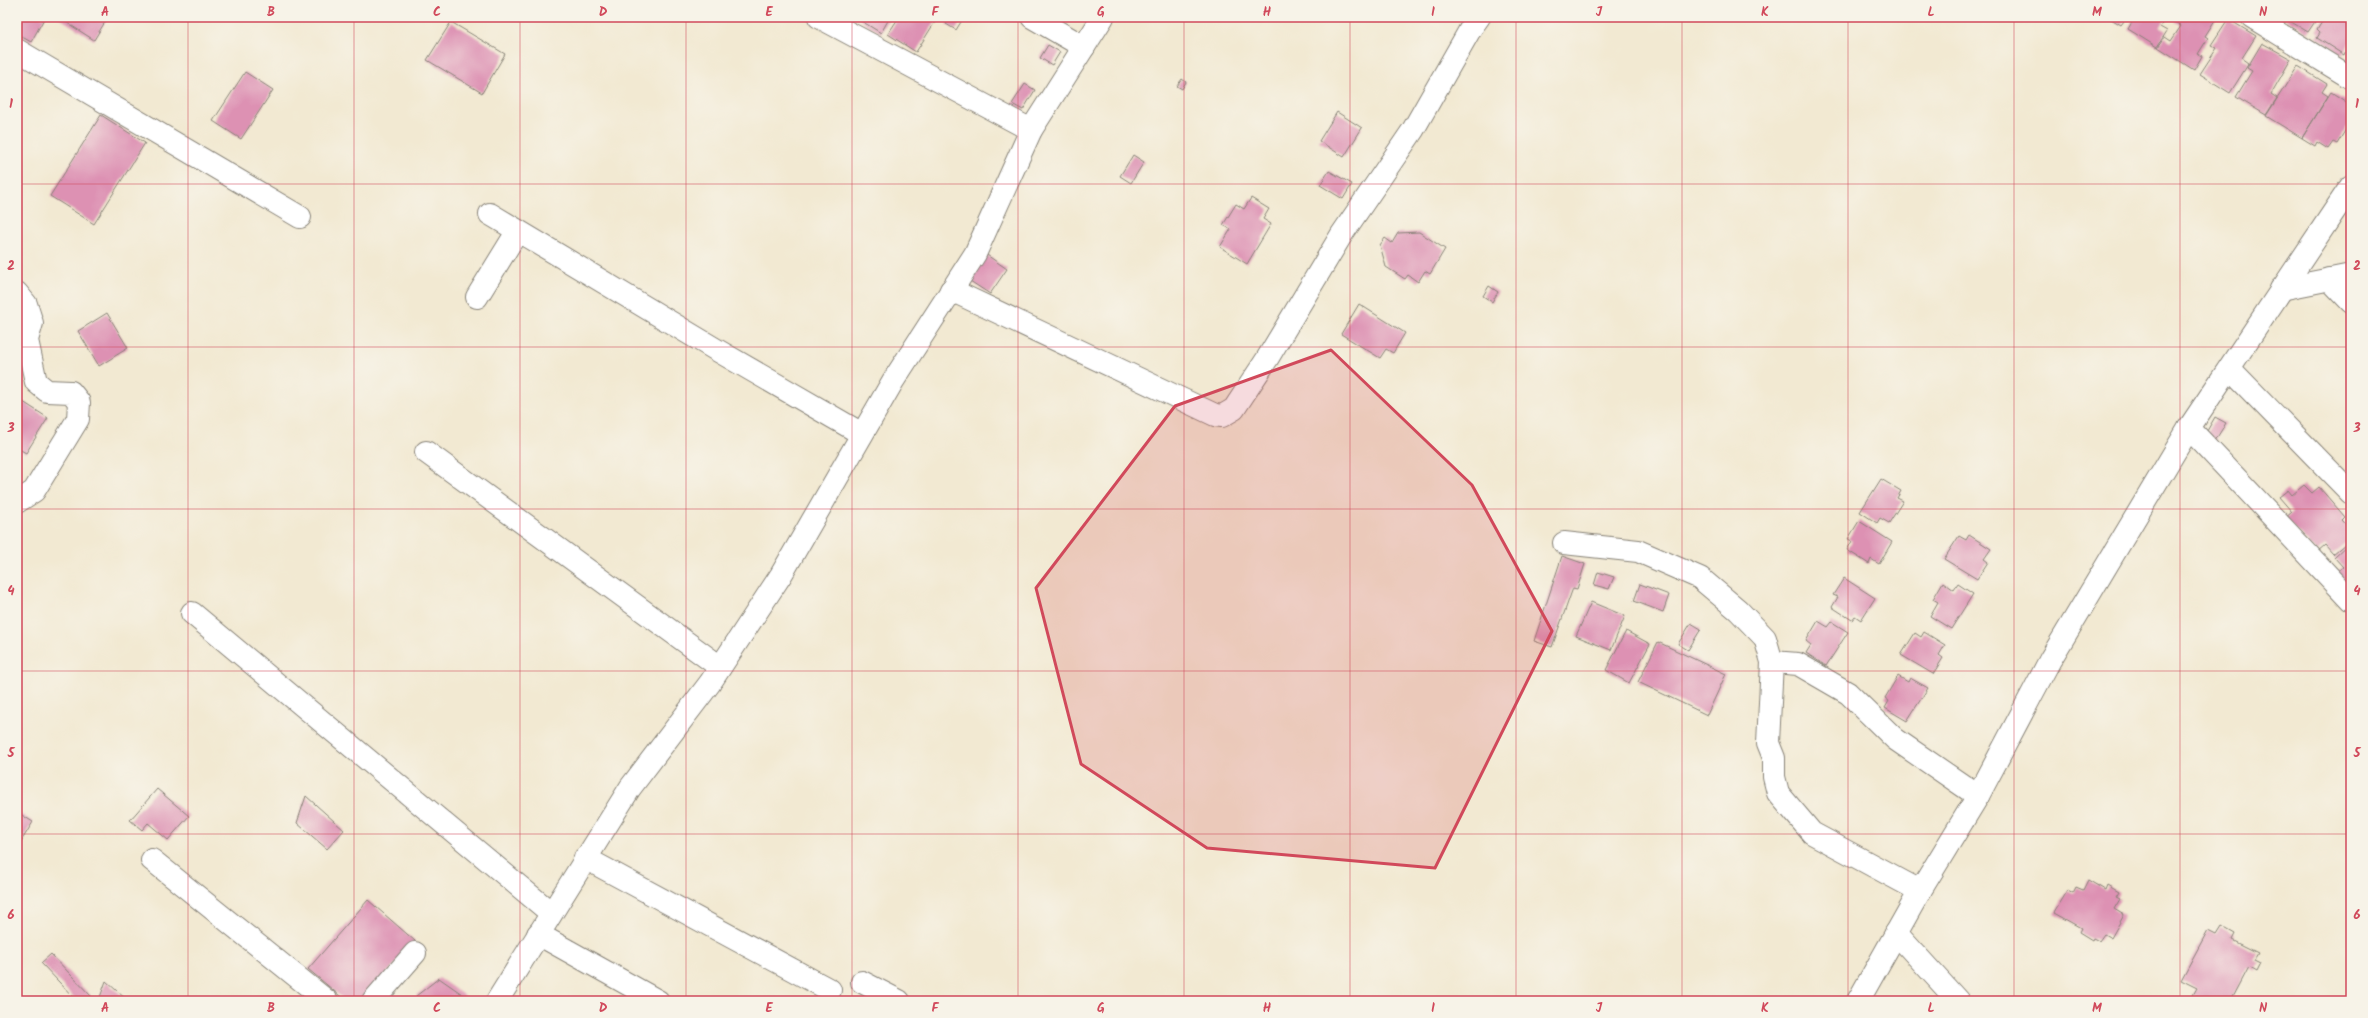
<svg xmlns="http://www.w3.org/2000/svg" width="2368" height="1018" viewBox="0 0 2368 1018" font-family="Kalam,sans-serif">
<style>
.building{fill:#dd91b3}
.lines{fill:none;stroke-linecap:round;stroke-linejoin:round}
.minor-casing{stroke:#878277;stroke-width:24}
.minor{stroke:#fff;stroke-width:22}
.marked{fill:#d1495b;fill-opacity:0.2;stroke:#d1495b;stroke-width:3;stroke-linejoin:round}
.grid{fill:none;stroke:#d1495b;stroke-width:1;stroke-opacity:0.55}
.neatline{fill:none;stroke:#d1495b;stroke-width:1.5}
.grid-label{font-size:13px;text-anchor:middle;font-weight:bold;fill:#d1495b}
</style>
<rect width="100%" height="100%" fill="#f7f3e8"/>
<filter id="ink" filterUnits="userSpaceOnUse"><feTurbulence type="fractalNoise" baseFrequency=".025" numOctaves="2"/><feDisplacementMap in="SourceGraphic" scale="8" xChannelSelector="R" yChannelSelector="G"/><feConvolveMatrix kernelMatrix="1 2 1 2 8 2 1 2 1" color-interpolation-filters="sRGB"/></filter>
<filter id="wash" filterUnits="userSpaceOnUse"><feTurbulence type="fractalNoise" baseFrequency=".012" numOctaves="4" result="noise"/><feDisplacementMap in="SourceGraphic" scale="16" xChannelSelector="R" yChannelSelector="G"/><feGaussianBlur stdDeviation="0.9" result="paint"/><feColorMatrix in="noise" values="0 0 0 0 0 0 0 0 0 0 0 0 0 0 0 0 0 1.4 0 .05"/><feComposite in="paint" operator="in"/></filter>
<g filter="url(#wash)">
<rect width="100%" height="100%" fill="#f2e9d2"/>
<g id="blocks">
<g class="building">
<polygon points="17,17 45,17 31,42 17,34"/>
<polygon points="58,17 108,17 94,40"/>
<polygon points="855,17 890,17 881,33"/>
<polygon points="899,17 938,17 916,52 888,34"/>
<polygon points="950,17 964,17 956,30 946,24"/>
<polygon points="2108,17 2127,17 2121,25"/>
<polygon points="2135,17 2166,17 2160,27 2167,31 2157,47 2128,29"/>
<polygon points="2179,17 2217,17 2205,36 2208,38 2198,54 2202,56 2194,70 2158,47 2165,37 2171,41 2181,26 2175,22"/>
<polygon points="2283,17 2321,17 2318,21 2316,20 2308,32"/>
<polygon points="2325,17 2351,17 2351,39 2344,55 2317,38 2320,33 2317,30"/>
<polygon points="2228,19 2256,36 2242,58 2249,63 2230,93 2200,74 2217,48 2211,45"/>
<polygon points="451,22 505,54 482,93 427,60"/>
<polygon points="2262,43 2291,59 2271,94 2277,98 2266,115 2236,97 2252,71 2247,68"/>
<polygon points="1048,45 1060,52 1052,65 1040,58"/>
<polygon points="2298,66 2327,84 2322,92 2328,96 2302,138 2266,116"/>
<polygon points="245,72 273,90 241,139 213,121"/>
<polygon points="1182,79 1186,82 1182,89 1177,86"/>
<polygon points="1025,84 1035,90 1023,110 1012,104"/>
<polygon points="2331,92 2351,105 2351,121 2337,144 2333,142 2328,149 2317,142 2315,146 2302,138"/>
<polygon points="1337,112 1362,128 1344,157 1319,141"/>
<polygon points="101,115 145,143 94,224 50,196"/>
<polygon points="1133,155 1144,162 1131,183 1120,176"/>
<polygon points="1329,171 1352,184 1343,199 1320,185"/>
<polygon points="1251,198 1269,209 1263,219 1271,224 1247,264 1220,247 1231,229 1223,225 1236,204 1244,209"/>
<polygon points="1419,232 1445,249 1430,274 1425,271 1418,282 1408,275 1405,279 1386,267 1380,245 1385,238 1392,243 1398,233"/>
<polygon points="984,253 1007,269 990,294 967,279"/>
<polygon points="1489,286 1498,292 1492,302 1483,296"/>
<polygon points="1359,304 1405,333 1393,353 1386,349 1380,358 1341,334"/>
<polygon points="107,313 128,348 99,366 78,331"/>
<polygon points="17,398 48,418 26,453 17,448"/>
<polygon points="2215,417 2226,423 2213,444 2203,438"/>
<polygon points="1881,479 1901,491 1897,498 1903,501 1889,523 1880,518 1877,523 1860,512"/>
<polygon points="2304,485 2312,493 2319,487 2345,517 2342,520 2351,530 2347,534 2351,539 2333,554 2325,545 2317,552 2284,519 2292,512 2279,497 2288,490 2292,495"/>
<polygon points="1859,521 1892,542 1879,564 1871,559 1869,564 1847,550 1852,541 1848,539"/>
<polygon points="1969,535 1991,549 1984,559 1988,562 1977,579 1944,559 1959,536 1966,540"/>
<polygon points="2350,542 2351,543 2351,584 2336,573 2343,567 2334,557"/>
<polygon points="1562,556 1585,564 1577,589 1573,588 1552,647 1534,641"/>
<polygon points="1598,572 1614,577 1609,589 1594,585"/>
<polygon points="1844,578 1875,598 1861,620 1855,616 1852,620 1832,607 1838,597 1833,595"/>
<polygon points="1943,582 1954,590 1958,584 1973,594 1951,629 1930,616 1938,602 1933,599"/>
<polygon points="1640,584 1669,595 1663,612 1634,601"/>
<polygon points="1591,602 1625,616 1611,650 1576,636"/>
<polygon points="1818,621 1828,627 1832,622 1848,632 1826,666 1806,653 1811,645 1806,641"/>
<polygon points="1691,623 1701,629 1688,650 1678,644"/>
<polygon points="1626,631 1650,644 1629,683 1606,670"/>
<polygon points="1924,632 1945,645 1939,655 1943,658 1933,674 1901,655 1915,633 1921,637"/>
<polygon points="1658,642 1726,674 1707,715 1638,682"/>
<polygon points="1898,676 1908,682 1910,678 1928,688 1907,721 1885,708 1889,701 1885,698"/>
<polygon points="157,789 189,816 168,840 148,823 142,830 130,820"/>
<polygon points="306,796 344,830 327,849 297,823"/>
<polygon points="17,812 33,822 17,848"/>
<polygon points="2088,880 2105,890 2107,885 2119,892 2116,897 2120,899 2114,909 2124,915 2111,938 2104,934 2099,941 2093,938 2092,940 2079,932 2081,928 2054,913 2068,890 2073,893 2076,887 2083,890"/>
<polygon points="368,900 415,941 363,1001 346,1001 308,969"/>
<polygon points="2221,926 2235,934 2232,940 2258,953 2254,960 2260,963 2256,971 2249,967 2231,1001 2204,1000 2193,995 2197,988 2181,980 2208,930 2216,934"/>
<polygon points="51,954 91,996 88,1001 77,1001 41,963"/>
<polygon points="439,978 472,1001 422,1001 416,996"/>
<polygon points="106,981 128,1001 99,1000"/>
</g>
</g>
</g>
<g filter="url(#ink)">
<use href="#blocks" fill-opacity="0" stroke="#878277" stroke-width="1"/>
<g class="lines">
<g class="minor-casing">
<g id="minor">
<polyline points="819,17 1031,130"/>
<polyline points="1032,17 1084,47"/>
<polyline points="2252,17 2351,78"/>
<polyline points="17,50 300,217"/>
<polyline points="490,214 715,349 862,434"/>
<polyline points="2329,279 2351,302"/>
<polyline points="2281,289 2351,275"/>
<polyline points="951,290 1215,415 1222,416 1234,409 1267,359 1342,234 1413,130 1471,28 1479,17"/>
<polyline points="17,293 26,304 32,323 27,340 36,382 47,391 71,392 79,402 78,419 34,491 17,502"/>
<polyline points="477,297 517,232"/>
<polyline points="2230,369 2351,493"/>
<polyline points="2189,428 2351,600"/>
<polyline points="426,452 720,667"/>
<polyline points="1564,543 1638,551 1700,578 1738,610 1765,638 1772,662 1768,743 1774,758 1774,777 1778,793 1812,833 1920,891"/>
<polyline points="192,613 551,913"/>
<polyline points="1772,662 1798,664 1848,693 1895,739 1978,796"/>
<polyline points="585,858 830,990"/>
<polyline points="152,860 327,1001"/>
<polyline points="1896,933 1958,1001"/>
<polyline points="538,934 658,1001"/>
<polyline points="862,982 899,1001"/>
<polyline points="373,1001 415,953"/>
<polyline points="497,1001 630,788 710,683 781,575 893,381 975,254 1031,130 1103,17"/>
<polyline points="1858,1001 1920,891 1978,796 2050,660 2189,428 2351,186"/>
</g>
</g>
<use href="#minor" class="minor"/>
</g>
</g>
<path class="marked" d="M1331,350L1472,485L1552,631L1435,868L1207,848L1081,764L1036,588L1175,406Z"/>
<path class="grid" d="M188,17V1001M354,17V1001M520,17V1001M686,17V1001M852,17V1001M1018,17V1001M1184,17V1001M1350,17V1001M1516,17V1001M1682,17V1001M1848,17V1001M2014,17V1001M2180,17V1001M17,184H2351M17,347H2351M17,509H2351M17,671H2351M17,834H2351"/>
<rect width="2368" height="1018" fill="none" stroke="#f7f3e8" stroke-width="44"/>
<rect x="22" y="22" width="2324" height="974" class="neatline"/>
<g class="grid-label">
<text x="105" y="16">A</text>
<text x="271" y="16">B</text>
<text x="437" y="16">C</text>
<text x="603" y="16">D</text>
<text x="769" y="16">E</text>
<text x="935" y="16">F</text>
<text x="1101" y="16">G</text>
<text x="1267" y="16">H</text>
<text x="1433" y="16">I</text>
<text x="1599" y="16">J</text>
<text x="1765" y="16">K</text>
<text x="1931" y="16">L</text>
<text x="2097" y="16">M</text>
<text x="2263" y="16">N</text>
<text x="11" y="108">1</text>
<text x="2357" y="108">1</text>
<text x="11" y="270">2</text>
<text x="2357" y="270">2</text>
<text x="11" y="432">3</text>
<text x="2357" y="432">3</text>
<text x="11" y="595">4</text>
<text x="2357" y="595">4</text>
<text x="11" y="757">5</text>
<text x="2357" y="757">5</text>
<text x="11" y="919">6</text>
<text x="2357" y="919">6</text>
<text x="105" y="1012">A</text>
<text x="271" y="1012">B</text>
<text x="437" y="1012">C</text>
<text x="603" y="1012">D</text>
<text x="769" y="1012">E</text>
<text x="935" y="1012">F</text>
<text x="1101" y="1012">G</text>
<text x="1267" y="1012">H</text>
<text x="1433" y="1012">I</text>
<text x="1599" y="1012">J</text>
<text x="1765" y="1012">K</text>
<text x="1931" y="1012">L</text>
<text x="2097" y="1012">M</text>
<text x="2263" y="1012">N</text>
</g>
</svg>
